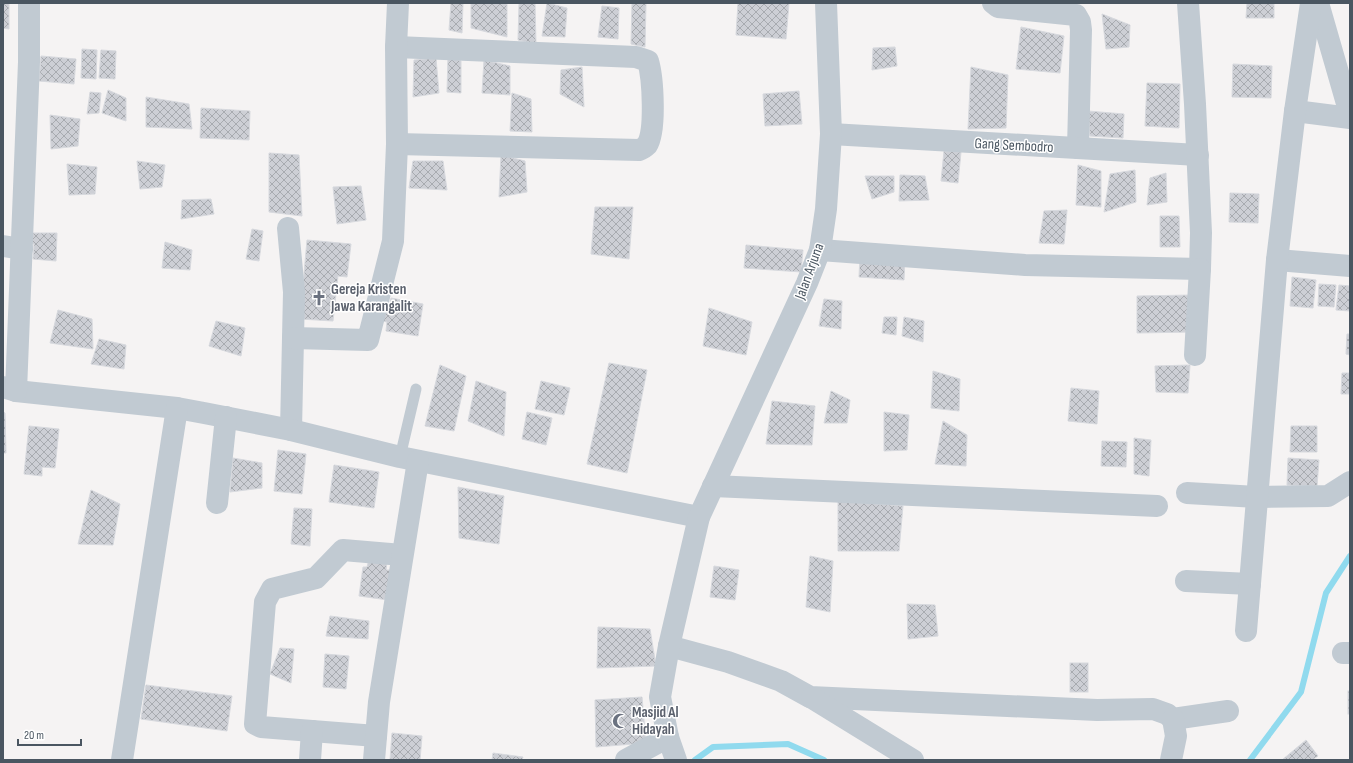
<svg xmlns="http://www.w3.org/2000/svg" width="1353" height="763" viewBox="0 0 1353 763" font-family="'Sofia Sans Condensed',sans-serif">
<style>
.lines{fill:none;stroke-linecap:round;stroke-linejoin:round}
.stream{stroke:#90daee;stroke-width:6}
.building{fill:url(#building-cross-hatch);stroke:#d7d9de}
.service{stroke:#c1cad2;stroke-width:11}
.minor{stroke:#c1cad2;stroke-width:22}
.labels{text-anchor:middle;stroke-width:3;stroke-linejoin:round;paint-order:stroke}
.street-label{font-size:15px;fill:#4a5661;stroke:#fff}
.worship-label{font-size:15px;font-weight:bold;fill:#5b616d;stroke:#fff;text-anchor:start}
</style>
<defs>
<pattern id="building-cross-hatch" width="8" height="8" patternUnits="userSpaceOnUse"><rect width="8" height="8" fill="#cdcfd5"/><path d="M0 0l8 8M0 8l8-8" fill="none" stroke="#a8abb0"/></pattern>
</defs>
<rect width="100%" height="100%" fill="#f5f3f3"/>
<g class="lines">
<g class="stream">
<polyline points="695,760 713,747 788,744 824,760"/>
<polyline points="1250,760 1301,692 1326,593 1350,556"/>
</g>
</g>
<g class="building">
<polygon points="3,3 9,3 9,29 3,28"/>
<polygon points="451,3 463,3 462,33 449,30"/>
<polygon points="471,3 507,3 507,37 471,28"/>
<polygon points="519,3 535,3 536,44 518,40"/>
<polygon points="547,3 567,8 565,37 542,36"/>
<polygon points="632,3 646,3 645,47 631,44"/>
<polygon points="738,3 789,3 786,39 736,35"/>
<polygon points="1247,3 1274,3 1274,18 1246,18"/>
<polygon points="602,6 619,8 618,39 598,37"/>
<polygon points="1102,14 1130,25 1129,47 1106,49"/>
<polygon points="1021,27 1064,36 1060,73 1016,69"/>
<polygon points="895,47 897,66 872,70 873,48"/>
<polygon points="82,49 97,50 96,79 81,78"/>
<polygon points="101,50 116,51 115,79 99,78"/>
<polygon points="41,56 76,59 74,84 39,81"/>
<polygon points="448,56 461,61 461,93 447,92"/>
<polygon points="436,58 439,93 413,97 414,60"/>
<polygon points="484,60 510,66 510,95 482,93"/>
<polygon points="1233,64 1272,66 1271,98 1232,97"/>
<polygon points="582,67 584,107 560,94 561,70"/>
<polygon points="971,67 1008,75 1006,128 968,129"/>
<polygon points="1147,83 1180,84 1179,128 1145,126"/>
<polygon points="108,90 126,98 126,121 102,113"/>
<polygon points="799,91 802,124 765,126 763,94"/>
<polygon points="90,92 101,93 99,113 87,114"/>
<polygon points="512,93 531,99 532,132 510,131"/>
<polygon points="146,97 189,104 192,129 146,127"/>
<polygon points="201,108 250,111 249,140 200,138"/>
<polygon points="1088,111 1124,114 1123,138 1090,136"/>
<polygon points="50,115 80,119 78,146 51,149"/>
<polygon points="944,151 961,152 958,183 941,181"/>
<polygon points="269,153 299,155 302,216 269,212"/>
<polygon points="501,155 525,161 527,192 499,197"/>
<polygon points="137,161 165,165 162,187 140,189"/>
<polygon points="413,161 443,161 447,190 409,188"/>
<polygon points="67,164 97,167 95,194 69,195"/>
<polygon points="1078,165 1101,171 1101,207 1076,205"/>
<polygon points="1135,170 1136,202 1104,212 1110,174"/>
<polygon points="1166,173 1167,202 1147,205 1150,178"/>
<polygon points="900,175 925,176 929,200 899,201"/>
<polygon points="865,176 894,176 894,192 872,199"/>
<polygon points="361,186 366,220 337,224 333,187"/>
<polygon points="1230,193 1259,194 1258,223 1229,222"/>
<polygon points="211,199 214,214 181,219 182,200"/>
<polygon points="595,207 633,207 629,259 591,254"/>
<polygon points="1067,210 1064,244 1039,243 1044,211"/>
<polygon points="1160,216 1179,216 1180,247 1160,247"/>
<polygon points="252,229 263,231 259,261 246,259"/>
<polygon points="30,233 57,233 56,261 33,259 34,244 29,244"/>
<polygon points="307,240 351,244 347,277 338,276 333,321 300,319"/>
<polygon points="165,242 192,250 190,270 162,268"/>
<polygon points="746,245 803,250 801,272 744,268"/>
<polygon points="860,255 905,258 904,280 859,277"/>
<polygon points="1292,277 1316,280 1313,308 1290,306"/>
<polygon points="1319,284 1336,285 1334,307 1318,306"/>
<polygon points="1339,285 1350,286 1350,311 1336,310"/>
<polygon points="1192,295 1192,332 1137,333 1137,296"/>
<polygon points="391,298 423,304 418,336 386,331 387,322 378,320 380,306 389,308"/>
<polygon points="824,299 842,301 841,329 819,326"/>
<polygon points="709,308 752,322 746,355 703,346"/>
<polygon points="58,310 92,319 93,349 50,343"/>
<polygon points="884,317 897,317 896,335 882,333"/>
<polygon points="904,317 924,321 923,342 902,336"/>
<polygon points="216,321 245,328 241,356 209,346"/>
<polygon points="1347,334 1350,334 1350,355 1346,354"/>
<polygon points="99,339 126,345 124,369 91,364"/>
<polygon points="609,363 647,370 627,473 587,464"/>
<polygon points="440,365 466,376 454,431 425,426"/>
<polygon points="1190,365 1188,393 1156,392 1155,366"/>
<polygon points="933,371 960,379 959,411 931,408"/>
<polygon points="1342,373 1350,373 1350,394 1341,394"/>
<polygon points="476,381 506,392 504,436 468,421"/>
<polygon points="541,381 570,388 564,415 535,409"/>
<polygon points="1071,388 1099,391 1097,424 1068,421"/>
<polygon points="831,391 850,400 847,423 824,423"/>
<polygon points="772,401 815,406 812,445 766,444"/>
<polygon points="3,412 5,413 6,453 3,453"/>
<polygon points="527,412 552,418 546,445 522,439"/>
<polygon points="884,412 909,415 907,450 884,451"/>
<polygon points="943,421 967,435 966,466 935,464"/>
<polygon points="29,426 59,429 55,468 42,467 42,476 24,474"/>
<polygon points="1291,426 1317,426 1317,452 1290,452"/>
<polygon points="1134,438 1151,440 1149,476 1134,474"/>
<polygon points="1102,441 1127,442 1126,467 1101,466"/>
<polygon points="278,450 306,454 302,494 274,491"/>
<polygon points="233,458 262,463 262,488 230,492"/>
<polygon points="1288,458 1319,460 1317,486 1287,485"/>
<polygon points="334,465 379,472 374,508 329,502"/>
<polygon points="458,487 504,496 499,544 459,538"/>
<polygon points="91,490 120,504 113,545 78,544"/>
<polygon points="838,501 903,506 899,551 838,551"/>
<polygon points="294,508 312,509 310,546 291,544"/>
<polygon points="810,556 833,561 830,612 806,607"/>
<polygon points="369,559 387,562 386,570 391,570 388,600 359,596 363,567 367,567"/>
<polygon points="714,566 739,570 735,600 710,597"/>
<polygon points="907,604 935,605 938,636 908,639"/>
<polygon points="330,616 369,621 368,639 326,636"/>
<polygon points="598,627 650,629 656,666 597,668"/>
<polygon points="280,648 294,649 291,683 270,674"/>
<polygon points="325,654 349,656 346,689 323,687"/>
<rect x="1070" y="663" width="18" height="29"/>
<polygon points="146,685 232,696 227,731 141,719"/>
<rect x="1348" y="691" width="2" height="23"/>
<polygon points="642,697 646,743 596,747 595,700"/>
<polygon points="392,733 422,736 420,760 390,760"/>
<polygon points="1306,740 1318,756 1312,760 1282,760"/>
<polygon points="493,753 523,757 522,760 492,760"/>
</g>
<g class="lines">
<polyline class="service" points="400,457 416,389"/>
<g class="minor">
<polyline points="993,3 998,7 1076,15 1080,22 1081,30 1078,148"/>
<polyline points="1318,3 1350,114"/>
<path d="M396,47L636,57L648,61C653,78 656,131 647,145C645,147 642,149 639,150L397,144"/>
<polyline points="1295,111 1350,118"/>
<polyline points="831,134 1198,155"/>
<polyline points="288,228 294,292 291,430"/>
<polyline points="3,246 22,249"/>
<polyline points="820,250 1025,265 1200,269 1201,233 1195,104 1188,3"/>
<polyline points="1277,260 1350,266"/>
<polyline points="293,338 368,340 393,241 397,144 396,47 398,3"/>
<polyline points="1195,355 1200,269"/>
<polyline points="3,387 16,391 177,408 204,413 291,430 400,457 699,517"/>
<polyline points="16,391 29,62 29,3"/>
<polyline points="713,486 1157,506"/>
<polyline points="1187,493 1257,497 1328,496 1350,482"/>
<polyline points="217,503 226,417"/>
<polyline points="1186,581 1250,584"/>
<polyline points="1246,631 1277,260 1295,111 1311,3"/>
<polyline points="669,646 728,662 781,681 810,697 1097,710 1153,709 1167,714 1173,719 1228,711"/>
<polyline points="1343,653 1350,653"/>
<polyline points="812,698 913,760"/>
<polyline points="376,736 261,727 255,724 265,602 272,589 316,578 343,550 402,555"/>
<polyline points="122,760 177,408"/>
<polyline points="310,760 312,731"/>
<polyline points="374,760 379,702 418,461"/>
<polyline points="626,760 668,737"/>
<polyline points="676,760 668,737 660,697 669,646 699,517 807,283 820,250 826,209 831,134 826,3"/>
<polyline points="1171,760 1176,736 1173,719"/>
</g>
</g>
<defs>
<g id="church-bare" transform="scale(1.2)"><path d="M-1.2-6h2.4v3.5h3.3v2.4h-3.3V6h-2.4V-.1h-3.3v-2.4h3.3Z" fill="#6b7280" stroke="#fff" stroke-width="2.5" paint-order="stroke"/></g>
<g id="mosque-bare" transform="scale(1.2)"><path d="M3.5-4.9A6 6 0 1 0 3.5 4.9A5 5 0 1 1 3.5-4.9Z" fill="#6b7280" stroke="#fff" stroke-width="2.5" paint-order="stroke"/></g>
</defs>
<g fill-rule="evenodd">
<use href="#church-bare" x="319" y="298"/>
<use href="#mosque-bare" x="620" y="721"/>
</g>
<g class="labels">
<g class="street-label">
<text transform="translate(1014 145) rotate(3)" y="5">Gang Sembodro</text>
<text transform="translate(809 271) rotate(-70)" y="5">Jalan Arjuna</text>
</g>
<g class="worship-label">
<text x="331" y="294">Gereja Kristen<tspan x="331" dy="17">Jawa Karangalit</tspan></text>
<text x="632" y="717">Masjid Al<tspan x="632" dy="17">Hidayah</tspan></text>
</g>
</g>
<rect width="1353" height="763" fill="none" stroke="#4a5661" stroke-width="8"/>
<path d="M18 739v6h63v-6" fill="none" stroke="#4a5661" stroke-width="2"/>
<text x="24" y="739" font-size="12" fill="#4a5661" stroke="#ffffff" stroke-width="3" paint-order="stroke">20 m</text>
</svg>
